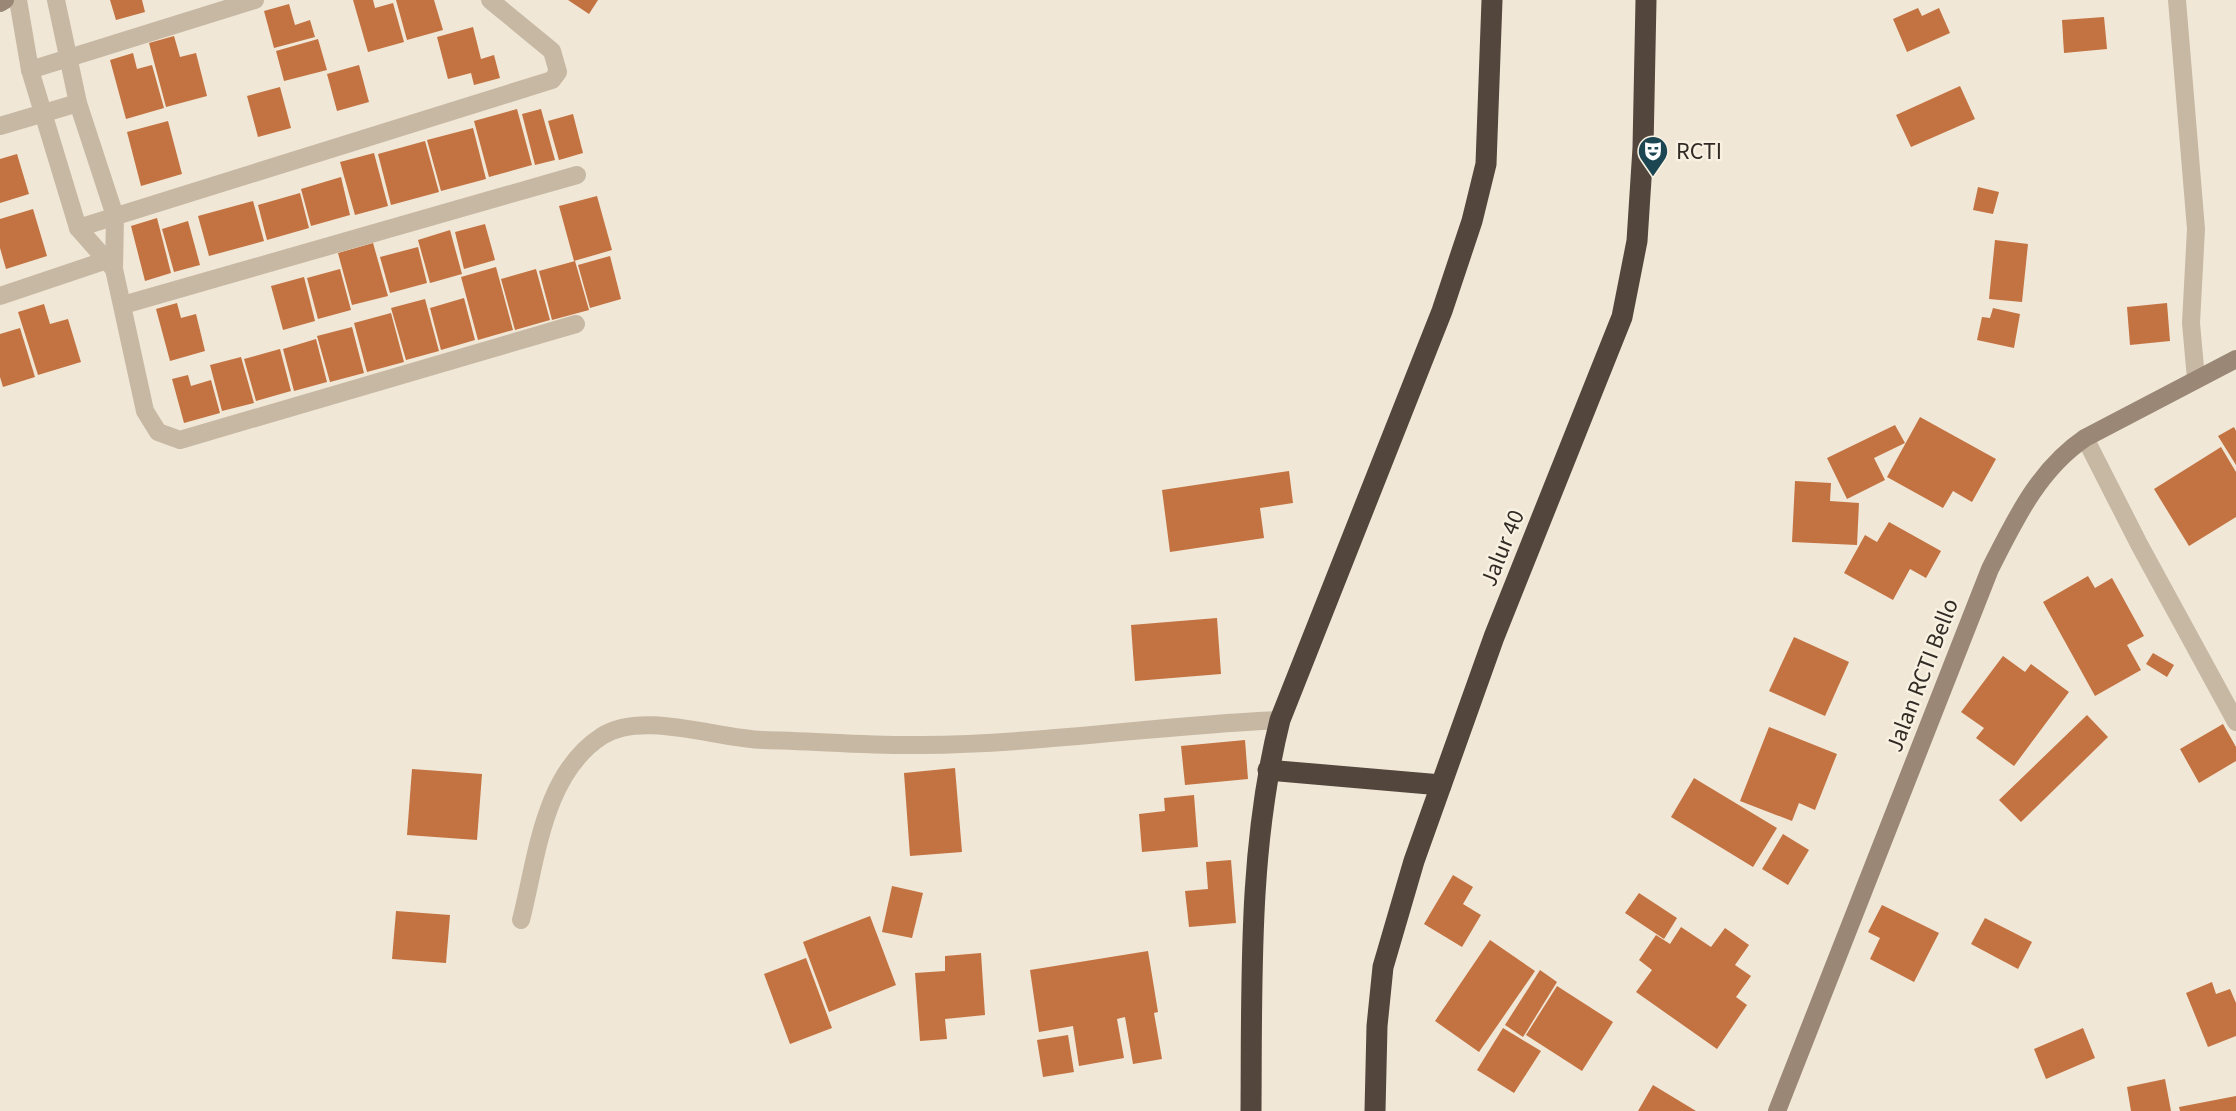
<svg xmlns="http://www.w3.org/2000/svg" width="2236" height="1111" viewBox="0 0 2236 1111" font-family="'Source Sans 3',sans-serif">
<style>
.building{fill:#c37241}
.lines{fill:none;stroke-linecap:round;stroke-linejoin:round}
.street{stroke:#c7b8a3;stroke-width:18}
.secondary{stroke:#9a8775;stroke-width:18}
.highway{stroke:#53463c;stroke-width:21}
.labels{text-anchor:middle;stroke-width:5;stroke-linejoin:round;paint-order:stroke}
.poi-label{font-size:24px;fill:#322b25;stroke:#f8f1e2;text-anchor:start}
.street-label{font-size:24px;fill:#322b25;stroke:#f8f1e2}
</style>
<rect width="100%" height="100%" fill="#f0e7d6"/>
<g class="building">
<polygon points="110,0 142,0 145,12 116,20"/>
<polygon points="353,0 373,0 375,8 393,3 404,42 368,52"/>
<polygon points="396,0 434,0 443,30 407,40"/>
<polygon points="568,0 598,0 589,14"/>
<polygon points="289,4 295,25 310,20 315,37 274,48 264,11"/>
<polygon points="1918,8 1922,16 1939,8 1950,33 1907,52 1893,19"/>
<polygon points="2104,17 2107,49 2064,53 2062,20"/>
<polygon points="473,27 481,59 494,55 500,78 474,85 471,73 448,79 437,37"/>
<polygon points="174,36 180,57 196,53 207,96 166,107 149,43"/>
<polygon points="318,39 327,70 284,81 276,51"/>
<polygon points="133,53 137,69 152,65 164,108 126,119 110,60"/>
<polygon points="359,65 369,102 337,111 327,74"/>
<polygon points="1960,86 1975,119 1911,147 1896,115"/>
<polygon points="280,87 291,128 258,137 247,96"/>
<polygon points="517,109 532,165 489,177 474,121"/>
<polygon points="541,109 555,160 535,165 522,114"/>
<polygon points="573,114 583,153 559,160 548,121"/>
<polygon points="168,121 182,174 141,186 127,132"/>
<polygon points="473,128 486,179 441,191 427,140"/>
<polygon points="425,141 439,192 391,205 378,154"/>
<polygon points="374,153 388,206 355,215 340,162"/>
<polygon points="17,154 29,194 0,203 0,159"/>
<polygon points="341,177 350,215 311,226 301,189"/>
<polygon points="1978,187 1999,192 1993,214 1973,210"/>
<polygon points="300,193 309,228 267,240 258,205"/>
<polygon points="597,196 612,250 574,261 559,206"/>
<polygon points="253,201 264,241 209,256 198,216"/>
<polygon points="33,209 47,256 6,269 0,248 0,219"/>
<polygon points="157,218 171,273 145,281 131,226"/>
<polygon points="188,221 200,265 174,272 162,229"/>
<polygon points="485,224 495,260 464,269 455,232"/>
<polygon points="450,230 462,274 430,283 418,240"/>
<polygon points="1995,240 2028,244 2022,302 1989,299"/>
<polygon points="373,243 388,296 352,305 338,253"/>
<polygon points="418,247 427,283 390,293 380,257"/>
<polygon points="610,256 621,299 590,308 578,265"/>
<polygon points="575,261 589,310 552,320 539,271"/>
<polygon points="496,267 513,330 478,340 461,277"/>
<polygon points="340,269 351,310 318,319 307,278"/>
<polygon points="536,269 550,320 515,330 501,279"/>
<polygon points="304,277 315,321 283,330 271,286"/>
<polygon points="464,298 475,340 441,350 430,308"/>
<polygon points="425,299 439,351 406,360 391,308"/>
<polygon points="177,303 181,318 196,314 205,351 170,361 156,309"/>
<polygon points="2167,303 2170,341 2130,345 2127,307"/>
<polygon points="44,304 50,324 68,319 81,362 38,375 18,312"/>
<polygon points="1993,308 2020,314 2014,348 1977,340 1982,317 1990,318"/>
<polygon points="391,313 404,362 367,372 354,323"/>
<polygon points="352,327 364,373 330,382 317,336"/>
<polygon points="20,328 35,377 3,387 0,377 0,334"/>
<polygon points="316,339 327,382 294,391 283,349"/>
<polygon points="280,349 291,391 256,401 244,359"/>
<polygon points="241,357 254,403 222,411 210,365"/>
<polygon points="188,375 191,386 211,380 220,413 184,423 172,379"/>
<polygon points="1920,417 1996,459 1972,502 1953,491 1943,508 1887,477"/>
<polygon points="1895,425 1905,443 1874,458 1885,480 1847,499 1827,458"/>
<polygon points="2234,427 2236,431 2236,465 2218,436"/>
<polygon points="2221,447 2236,472 2236,517 2189,546 2154,489"/>
<polygon points="1289,471 1293,503 1260,508 1264,538 1170,552 1162,490"/>
<polygon points="1795,481 1831,483 1830,501 1859,503 1857,545 1792,542"/>
<polygon points="1889,522 1941,551 1926,578 1910,569 1893,600 1844,573 1865,535 1877,542"/>
<polygon points="2088,576 2095,588 2112,578 2144,636 2127,645 2141,670 2095,696 2043,602"/>
<polygon points="1217,618 1221,674 1135,681 1131,625"/>
<polygon points="1794,637 1849,662 1825,716 1769,691"/>
<polygon points="2153,653 2174,665 2167,677 2146,664"/>
<polygon points="2003,656 2025,672 2031,664 2069,692 2014,766 1976,738 1984,728 1961,712"/>
<polygon points="2087,715 2108,737 2021,822 1999,800"/>
<polygon points="2223,724 2236,747 2236,761 2199,783 2180,749"/>
<polygon points="1769,727 1837,754 1815,810 1799,803 1792,821 1740,801"/>
<polygon points="1245,740 1248,779 1185,785 1181,746"/>
<polygon points="955,768 962,852 910,856 904,773"/>
<polygon points="412,769 482,774 477,840 407,835"/>
<polygon points="1694,778 1777,828 1753,867 1671,817"/>
<polygon points="1194,795 1198,847 1142,852 1139,814 1165,811 1164,798"/>
<polygon points="1783,834 1809,850 1788,885 1762,869"/>
<polygon points="1231,860 1236,923 1189,927 1185,891 1208,889 1206,862"/>
<polygon points="1453,875 1473,887 1463,904 1481,915 1462,947 1424,924"/>
<polygon points="892,886 923,893 912,938 882,932"/>
<polygon points="1639,893 1677,918 1664,939 1625,913"/>
<polygon points="1882,905 1939,933 1914,982 1870,959 1880,938 1868,932"/>
<polygon points="396,911 450,915 446,963 392,959"/>
<polygon points="870,916 896,985 829,1012 803,942"/>
<polygon points="1985,918 2032,942 2018,969 1971,944"/>
<polygon points="1681,927 1711,947 1725,928 1749,945 1735,965 1751,976 1736,997 1747,1005 1717,1049 1636,992 1652,970 1639,960 1656,935 1670,944"/>
<polygon points="1490,940 1535,971 1479,1052 1435,1021"/>
<polygon points="1148,951 1158,1012 1154,1013 1162,1059 1133,1064 1125,1017 1117,1019 1124,1058 1079,1066 1073,1026 1039,1032 1030,970"/>
<polygon points="981,953 985,1015 945,1019 947,1039 920,1041 915,973 945,971 945,956"/>
<polygon points="806,958 832,1028 790,1044 764,974"/>
<polygon points="1540,970 1557,982 1523,1037 1505,1025"/>
<polygon points="2212,982 2216,994 2230,989 2236,1003 2236,1036 2208,1047 2186,993"/>
<polygon points="1557,986 1613,1022 1582,1071 1526,1035"/>
<polygon points="1503,1028 1541,1051 1514,1093 1477,1070"/>
<polygon points="2083,1028 2095,1058 2046,1079 2034,1049"/>
<polygon points="1068,1035 1074,1072 1043,1077 1037,1040"/>
<polygon points="2165,1079 2171,1111 2131,1111 2127,1087"/>
<polygon points="1653,1085 1696,1111 1638,1111"/>
<polygon points="2236,1096 2236,1111 2180,1111 2179,1107"/>
</g>
<g class="lines">
<g class="street">
<polyline points="18,0 30,70 78,228 114,269"/>
<polyline points="56,0 78,103 115,216 114,269 145,411 158,432 180,440 576,324"/>
<polyline points="2177,0 2196,229 2191,323 2196,379"/>
<polyline points="30,70 255,0"/>
<polyline points="0,126 78,103"/>
<polyline points="78,228 552,80 558,72 552,51 490,0"/>
<polyline points="0,296 113,258"/>
<polyline points="123,305 577,175"/>
<polyline points="2085,438 2140,546 2236,722"/>
<path d="M521,920C537,858 543,774 602,736C643,710 717,739 763,740C816,741 869,746 922,745C1041,744 1161,725 1280,720"/>
</g>
<g class="secondary">
<polyline points="0,3 5,0"/>
<path d="M1777,1111L1990,569C2015,520 2038,470 2085,438L2236,359"/>
</g>
<g class="highway">
<polyline points="1268,770 1441,785"/>
<path d="M1251,1111C1252,980 1248,848 1280,720L1442,311L1472,221L1486,164L1492,0"/>
<polyline points="1375,1111 1377,1026 1383,967 1414,861 1494,637 1622,317 1637,241 1643,148 1646,0"/>
</g>
</g>
<defs>
<g id="theatre-pin" transform="scale(1.575)"><path d="M0 17L-7.5 6A9.5 9.5 0 1 1 7.5 6Z" fill="#1c4752" stroke="#f8f1e2"/><path d="M-5-5.5Q0-4 5-5.5V0Q5 5 0 6Q-5 5-5 0ZM-3.3-2.5H-1v1.5H-3.3ZM1-2.5H3.3v1.5H1ZM-2.8 1Q0 5.5 2.8 1Z" fill="#fff"/></g>
</defs>
<g fill-rule="evenodd">
<use href="#theatre-pin" x="1653" y="151"/>
</g>
<g class="labels">
<g class="poi-label">
<text x="1676" y="159">RCTI</text>
</g>
<g class="street-label">
<text transform="translate(1502 548) rotate(-68)" y="8">Jalur 40</text>
<text transform="translate(1922 675) rotate(-69)" y="8">Jalan RCTI Bello</text>
</g>
</g>
</svg>
